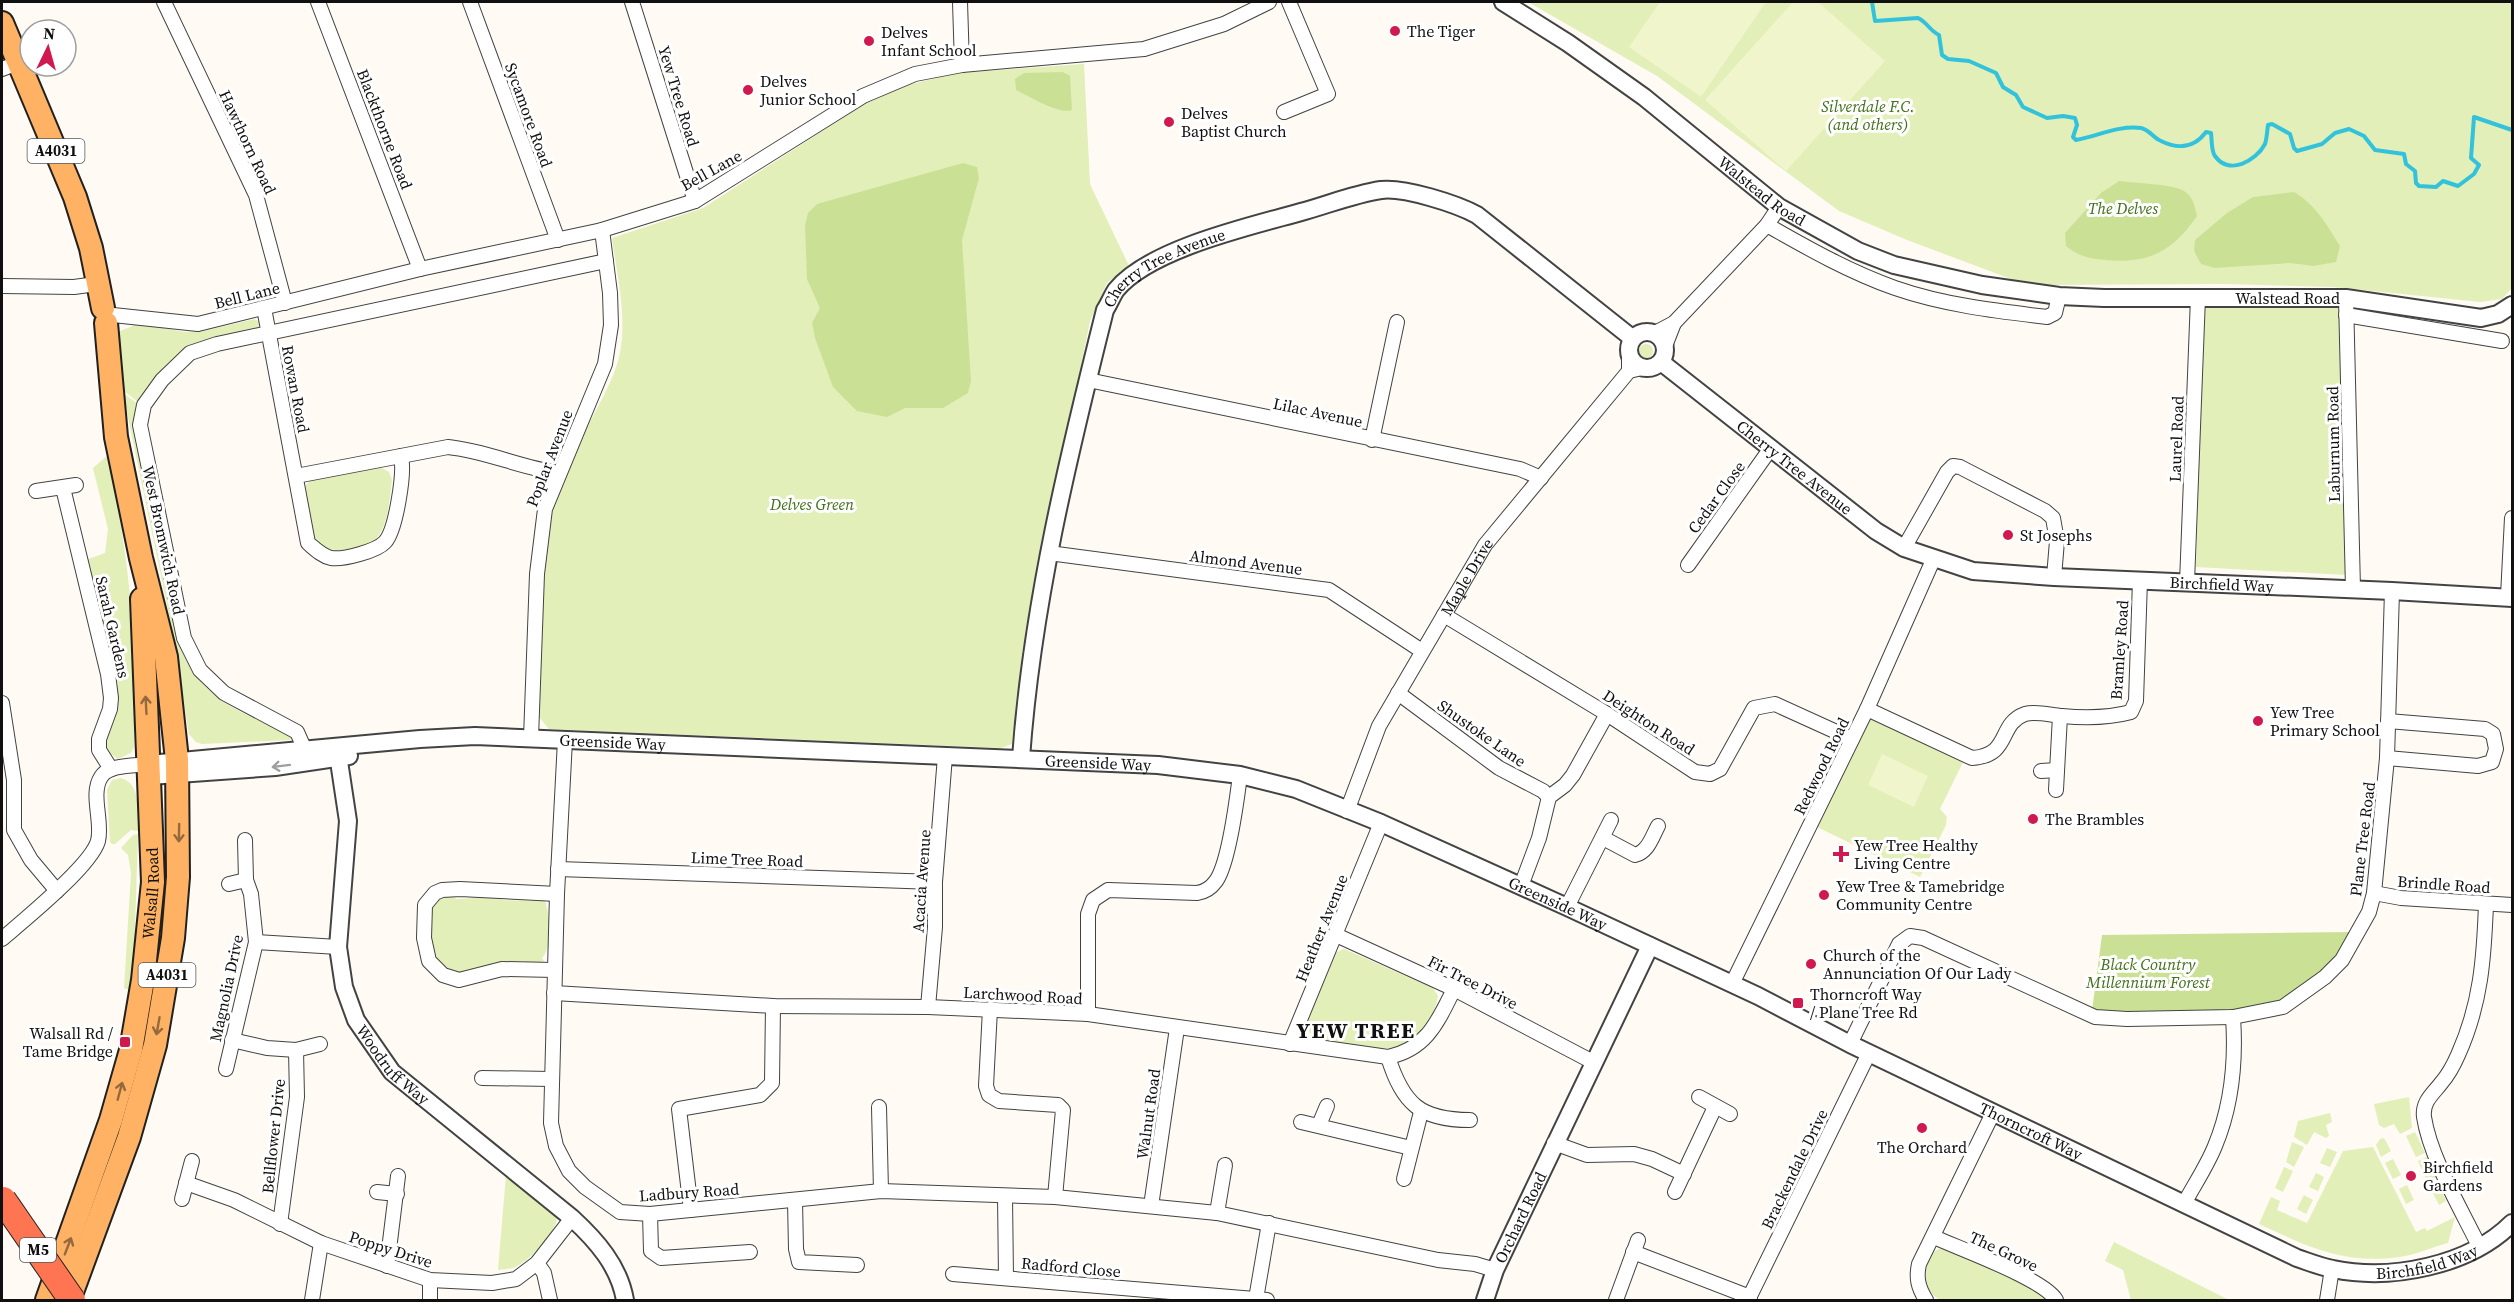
<svg xmlns="http://www.w3.org/2000/svg" width="2514" height="1302" viewBox="0 0 2514 1302" font-family="'Source Serif 4',serif">
<style>
.green{fill:#e2efb8}
.forest{fill:#cae195}
.pitch{fill:#f1f5cb}
.lines{fill:none;stroke-linecap:round;stroke-linejoin:round}
.stream{stroke:#32c2db;stroke-width:4}
.minor-casing{stroke:#434343;stroke-width:16}
.tertiary-casing{stroke:#434343;stroke-width:20}
.primary-casing{stroke:#212121;stroke-width:26}
.minor{stroke:#fff;stroke-width:14}
.tertiary{stroke:#fff;stroke-width:16}
.primary{stroke:#ffb263;stroke-width:22}
.motorway-bridge-casing{stroke:#212121;stroke-width:28;stroke-linecap:butt}
.motorway-bridge{stroke:#ff7551;stroke-width:26}
.oneway{stroke:#93693e}
.oneway2{stroke:#9f9f9f}
.poi-dot{fill:#d0194f;stroke:#fff;stroke-width:2}
.labels{text-anchor:middle;stroke-width:6;stroke-linejoin:round;paint-order:stroke}
.shield{fill:#fff;stroke:#585858;stroke-width:1.5}
.shield-label{font-size:15px;font-weight:bold;fill:#101010}
.poi-label{font-size:16px;fill:#101010;stroke:#fff;text-anchor:start}
.street-label{font-size:16px;fill:#101010;stroke:#fff}
.park-label{font-size:16px;font-style:italic;fill:#407018;stroke:#fff}
.district-label{font-size:22px;font-weight:bold;letter-spacing:1.5px;fill:#101010;stroke:#fff}
</style>
<rect width="100%" height="100%" fill="#fffaf3"/>
<g class="green">
<polygon points="1528,2 2512,2 2512,288 2502,299 2480,302 2334,287 2224,284 2027,285 1907,240 1839,211 1657,76"/>
<path d="M1084,64L1090,184L1129,266L1107,283L1090,321L1022,653L1018,733L1012,744L1001,748L549,729L539,717C542,649 540,568 555,502C564,460 597,415 614,373C631,331 618,282 612,238L703,208L863,105L908,85L956,73Z"/>
<polygon points="2203,300 2340,303 2346,575 2196,567"/>
<polygon points="255,319 259,322 260,329 193,349 138,402 124,391 121,384 116,336 120,331 133,326 134,322 184,332 203,331"/>
<circle cx="1646" cy="351" r="7"/>
<path d="M123,393L138,404L135,417L136,425L181,649C189,663 197,680 210,691C233,712 265,722 292,736L290,740L202,744L196,742L189,734L172,629Z"/>
<path d="M108,455C128,550 139,650 134,747L131,753L118,759L108,752L105,742C113,723 119,709 114,687L118,685L114,665H110L83,561L105,553L108,529L93,468Z"/>
<path d="M378,466L389,472L392,480C389,501 389,526 373,543C348,549 339,555 314,544L304,491L305,486L313,478Z"/>
<polygon points="1873,715 1964,760 1940,809 1947,817 1946,825 1920,877 1815,826"/>
<path d="M121,778C142,784 137,812 138,831L131,830L115,844H112L110,842L107,790L112,780Z"/>
<polygon points="138,834 134,960 129,990 124,988 131,873 128,855 121,848 133,835"/>
<path d="M452,894L456,899C471,899 485,895 499,896L502,900L536,901L539,899L545,901C550,916 553,946 542,958L544,961L529,965L524,961L500,963L464,971L459,975C439,970 434,956 429,937L432,934L431,917L428,913C430,900 441,896 452,894Z"/>
<path d="M1344,949L1433,988L1438,996C1422,1070 1366,1047 1312,1037L1307,1027L1310,1014L1335,953Z"/>
<polygon points="2409,1097 2412,1128 2400,1134 2394,1124 2384,1128 2379,1125 2374,1104"/>
<polygon points="2330,1113 2332,1122 2326,1125 2329,1136 2326,1138 2314,1132 2307,1145 2294,1137 2298,1121"/>
<polygon points="2415,1132 2425,1153 2416,1157 2406,1136"/>
<polygon points="2384,1138 2391,1151 2381,1157 2376,1145 2380,1139"/>
<polygon points="2292,1142 2304,1147 2294,1167 2286,1162"/>
<path d="M2373,1147L2416,1232L2425,1228L2427,1231L2455,1217L2448,1243C2432,1247 2416,1255 2399,1257C2345,1265 2306,1246 2259,1224L2271,1197L2280,1201L2277,1210L2307,1223L2343,1151Z"/>
<polygon points="2327,1148 2337,1152 2330,1167 2320,1163"/>
<polygon points="2427,1157 2436,1177 2427,1181 2418,1161"/>
<polygon points="2393,1159 2401,1175 2393,1179 2385,1163"/>
<polygon points="2284,1167 2293,1171 2283,1192 2275,1188"/>
<polygon points="2316,1173 2324,1177 2318,1191 2309,1187"/>
<path d="M506,1175L557,1215C559,1231 528,1263 513,1268C508,1269 503,1269 498,1270Z"/>
<polygon points="2437,1182 2446,1201 2439,1205 2429,1185"/>
<polygon points="2407,1185 2414,1200 2406,1204 2399,1189"/>
<polygon points="2304,1195 2313,1200 2306,1214 2297,1209"/>
<polygon points="2114,1242 2225,1298 2228,1300 2131,1300 2123,1270 2105,1261"/>
<path d="M1945,1247L2040,1292L2050,1300H1940C1918,1287 1917,1253 1945,1247Z"/>
</g>
<g class="forest">
<path d="M1063,72L1070,76L1072,110C1059,115 1029,96 1016,90L1015,79L1024,73Z"/>
<polygon points="963,163 977,167 979,178 962,240 971,381 968,393 943,408 905,408 887,417 857,411 833,387 815,338 812,323 820,308 807,279 805,226 808,213 817,204"/>
<path d="M2119,181C2133,183 2175,184 2184,191C2193,196 2195,207 2197,216C2172,252 2149,264 2105,260C2090,259 2078,256 2066,246L2065,233L2101,193Z"/>
<path d="M2294,192C2316,205 2327,225 2340,246L2336,262L2314,266L2290,263L2215,268L2201,264L2194,251L2195,240L2227,213L2253,197Z"/>
<polygon points="2351,932 2337,956 2319,974 2281,1002 2229,1011 2127,1013 2092,1011 2102,935"/>
</g>
<g class="pitch">
<polygon points="1660,2 1766,2 1701,97 1629,47"/>
<polygon points="1793,2 1818,2 1885,61 1786,171 1705,100"/>
<polygon points="1882,754 1928,776 1914,807 1868,785"/>
</g>
<g class="lines">
<path class="stream" d="M1872,2L1875,21L1918,18C1927,22 1930,31 1939,35L1942,55L1948,59L1969,61L1996,73L2003,87L2016,95L2023,107L2047,118L2063,116L2075,118L2077,125L2073,137L2076,140C2098,136 2119,125 2141,128C2150,130 2153,138 2161,141C2179,150 2195,147 2206,132L2211,133C2212,140 2211,151 2215,156C2229,176 2256,161 2265,144C2267,138 2267,131 2268,125L2272,124L2290,134L2294,148L2297,151L2322,144L2335,133L2349,129L2364,136L2375,150L2404,154L2406,164L2415,171L2416,183L2419,186L2436,187L2443,181L2458,186L2474,174L2479,165L2471,158L2474,117L2512,130"/>
<g class="minor-casing">
<g id="minor">
<polyline points="164,2 256,195 285,303"/>
<polyline points="318,2 420,269"/>
<polyline points="470,2 558,240"/>
<polyline points="632,2 695,201"/>
<polyline points="960,2 962,65"/>
<polyline points="2,69 18,63"/>
<polyline points="1284,112 1328,94 1289,2"/>
<path d="M1767,225C1809,249 1850,272 1895,288C1944,305 1996,311 2047,317L2055,313L2059,296"/>
<polyline points="2,286 74,287 96,284"/>
<polyline points="2346,298 2353,589"/>
<path d="M264,308L308,543C315,549 322,556 331,558C343,560 377,551 385,542C396,530 405,472 401,456"/>
<polyline points="113,315 198,324 420,269 602,230 695,201 863,96 915,74 962,65 1144,49 1224,24 1269,2"/>
<polyline points="2346,315 2502,341"/>
<polyline points="1655,333 1674,323 1767,225 1779,207"/>
<polyline points="1665,346 1674,323"/>
<polyline points="1629,371 1629,354"/>
<polyline points="1088,380 1520,469 1541,478"/>
<polyline points="1372,440 1397,322"/>
<path d="M296,476L448,447C487,451 521,468 559,473"/>
<polyline points="63,488 108,674 111,698 110,709 99,739 99,750 111,769"/>
<polyline points="36,491 76,485"/>
<polyline points="1904,548 1947,472 1953,466 1960,467 2045,511 2053,518 2057,541 2054,577"/>
<polyline points="1049,553 1329,590 1422,651"/>
<polyline points="1688,565 1771,448"/>
<polyline points="2187,583 2198,297"/>
<polyline points="2508,596 2512,518"/>
<polyline points="1444,615 1607,714 1695,772 1710,774 1720,769 1754,708 1775,704 1852,739"/>
<polyline points="1398,693 1499,768 1543,791 1549,797"/>
<polyline points="2,703 14,780 14,830 31,860 57,891"/>
<path d="M1867,709L1972,758C2012,755 1997,724 2025,714C2036,711 2050,715 2062,716C2084,718 2109,718 2131,712L2136,701L2140,580"/>
<polyline points="531,738 537,574 545,509 605,364 611,325 610,293 602,230"/>
<polyline points="565,740 557,894 551,1123 556,1146 569,1171 585,1187 620,1212 650,1214 881,1191 1055,1197 1217,1213 1438,1260 1475,1264 1495,1270"/>
<polyline points="305,750 297,732 224,693 200,670 184,638 140,425 144,405 162,380 190,353 217,344 606,261"/>
<polyline points="2387,758 2478,766 2492,762 2496,749 2493,734 2485,729 2388,721"/>
<polyline points="2041,771 2057,770"/>
<polyline points="2056,790 2060,716"/>
<path id="s1" d="M1347,811L1379,726L1485,545L1629,371L1642,368"/>
<path d="M1603,838L1635,855C1648,852 1652,837 1658,826"/>
<polyline points="558,869 935,882"/>
<polyline points="229,884 246,880"/>
<polyline points="1521,886 1539,838 1549,797 1565,785 1573,775 1607,714"/>
<polyline points="2374,893 2401,898 2512,905"/>
<polyline points="1567,907 1611,820"/>
<polyline points="1336,935 1454,989 1593,1062"/>
<path d="M2,939C23,921 91,866 98,841C103,822 90,794 101,777C109,764 135,766 149,764"/>
<polyline points="256,942 338,947"/>
<polyline points="555,970 502,969 459,980 443,975 429,961 424,938 425,905 435,893 442,890 460,889 557,894"/>
<polyline points="1732,984 1867,709 1933,560"/>
<path d="M554,993L773,1006L928,1007L1088,1014L1388,1057C1427,1049 1438,1021 1454,989"/>
<polyline points="928,1007 935,927 935,882 945,756"/>
<polyline points="990,1009 986,1086 989,1095 999,1101 1058,1105 1063,1110 1055,1197"/>
<path d="M1088,1014V914L1093,900L1108,890L1197,893C1205,892 1211,888 1216,881C1229,863 1237,799 1240,775"/>
<polyline points="232,1040 267,1048 296,1050 320,1044"/>
<polyline points="1290,1044 1381,823"/>
<polyline points="1850,1044 1899,944 1910,936 1923,938 2095,1017 2127,1019 2233,1017 2283,1007 2325,977 2342,960 2369,912 2374,893 2387,758 2392,591"/>
<path d="M1388,1057C1403,1104 1420,1120 1470,1120"/>
<polyline points="226,1069 256,942 251,894 246,880 245,840"/>
<polyline points="482,1078 552,1079"/>
<polyline points="1699,1097 1730,1114"/>
<polyline points="879,1107 881,1191"/>
<polyline points="1301,1122 1411,1148"/>
<polyline points="1319,1125 1327,1106"/>
<polyline points="1554,1143 1587,1155 1634,1154 1652,1159 1684,1174"/>
<polyline points="1404,1179 1421,1112"/>
<polyline points="186,1183 234,1200 321,1243 430,1280 492,1283 516,1279 537,1263 572,1218"/>
<polyline points="377,1192 397,1194"/>
<polyline points="1675,1192 1715,1107"/>
<polyline points="1005,1196 1006,1278"/>
<polyline points="182,1199 192,1161"/>
<polyline points="795,1201 796,1249 799,1262 857,1265"/>
<path d="M2184,1204C2194,1185 2207,1166 2215,1146C2232,1105 2236,1060 2233,1017"/>
<polyline points="1151,1206 1177,1028"/>
<polyline points="691,1210 679,1109 760,1095 772,1083 773,1006"/>
<polyline points="1217,1213 1225,1165"/>
<polyline points="650,1214 651,1251 661,1258 750,1252"/>
<polyline points="280,1224 297,1097 296,1050"/>
<path d="M1934,1237C1960,1249 2044,1279 2056,1300"/>
<path d="M2479,1246C2461,1209 2430,1157 2424,1117C2422,1101 2434,1093 2442,1082C2449,1074 2454,1064 2458,1055C2481,1004 2484,958 2486,904"/>
<polyline points="1633,1252 1750,1297"/>
<polyline points="537,1263 544,1273 550,1300"/>
<polyline points="387,1266 398,1176"/>
<polyline points="953,1274 1267,1300"/>
<polyline points="1256,1299 1269,1223"/>
<polyline points="312,1300 321,1243"/>
<polyline points="430,1300 430,1280"/>
<polyline points="1616,1300 1638,1240"/>
<polyline points="1748,1300 1869,1053"/>
<path d="M1926,1300C1918,1287 1916,1278 1919,1264L1993,1113"/>
<polyline points="2327,1300 2332,1269"/>
</g>
</g>
<g class="tertiary-casing">
<g id="tertiary">
<path id="s2" d="M1503,2L1568,43L1644,97L1779,207L1858,251L1894,265L1982,285L2059,296L2104,298H2346L2481,318L2498,314L2512,305"/>
<circle cx="1647" cy="350" r="18"/>
<path id="s3" d="M1661,362L1876,531L1904,548L1973,571L2054,577L2392,591L2512,598"/>
<path id="s4" d="M337,748L348,821L338,947L344,987L356,1020L392,1072L572,1218C597,1241 619,1266 625,1300"/>
<path id="s5" d="M1021,758C1032,605 1068,458 1105,310C1109,304 1112,296 1116,290C1149,249 1251,226 1301,212C1327,205 1354,194 1381,190C1404,187 1457,204 1477,215L1632,338"/>
<path id="s6" d="M149,764L420,739L475,736L1158,765L1240,775L1296,789L1381,823L1567,907L1758,996L1850,1044L2297,1258C2309,1262 2321,1267 2333,1269C2391,1281 2469,1266 2512,1223"/>
<polyline points="150,776 275,767 349,756"/>
<path id="s7" d="M1485,1300L1495,1270L1650,946"/>
</g>
</g>
<g class="primary-casing">
<g id="primary">
<polyline points="2,23 75,197 91,248 103,308"/>
<path id="s8" d="M47,1300L111,1120L131,1050L143,980L153,882L142,599"/>
<polyline points="69,1300 129,1137 155,1045 173,938 178,877 177,760 166,657 141,558 116,437 106,323"/>
</g>
</g>
<use href="#minor" class="minor"/>
<use href="#tertiary" class="tertiary"/>
<use href="#primary" class="primary"/>
<g class="motorway-bridge-casing">
<polyline id="motorway-bridge" points="3,1200 72,1300"/>
</g>
<use href="#motorway-bridge" class="motorway-bridge"/>
</g>
<defs><path id="oneway-shaft" d="M-6 0H5M1.5-3L5.5 0L1.5 3" fill="none" stroke-width="1.6" stroke-linecap="round" stroke-linejoin="round" transform="scale(1.5)"/></defs>
<g class="oneway">
<use href="#oneway-shaft" transform="translate(146 705) rotate(-93)"/>
<use href="#oneway-shaft" transform="translate(179 833) rotate(91)"/>
<use href="#oneway-shaft" transform="translate(158 1026) rotate(100)"/>
<use href="#oneway-shaft" transform="translate(120 1091) rotate(-75)"/>
<use href="#oneway-shaft" transform="translate(68 1246) rotate(-69)"/>
</g>
<use class="oneway2" href="#oneway-shaft" transform="translate(281 766) rotate(173)"/>
<g class="poi-dot">
<circle cx="1395" cy="31" r="6"/>
<circle cx="869" cy="41" r="6"/>
<circle cx="748" cy="90" r="6"/>
<circle cx="1169" cy="122" r="6"/>
<circle cx="2008" cy="535" r="6"/>
<circle cx="2258" cy="721" r="6"/>
<circle cx="2033" cy="819" r="6"/>
<path d="M1838 845h6v6h6v6h-6v6h-6v-6h-6v-6h6z"/>
<circle cx="1824" cy="895" r="6"/>
<circle cx="1811" cy="964" r="6"/>
<rect x="1792" y="997" width="12" height="12" rx="3"/>
<rect x="119" y="1036" width="12" height="12" rx="3"/>
<circle cx="1922" cy="1128" r="6"/>
<circle cx="2411" cy="1176" r="6"/>
</g>
<g class="labels">
<g class="shield">
<rect x="27.5" y="139" width="57" height="24" rx="4.5"/>
<rect x="138.5" y="963" width="57" height="24" rx="4.5"/>
<rect x="20" y="1238" width="36" height="24" rx="4.5"/>
</g>
<g class="shield-label">
<text x="56" y="156">A4031</text>
<text x="167" y="980">A4031</text>
<text x="38" y="1255">M5</text>
</g>
<g class="poi-label">
<text x="1407" y="37">The Tiger</text>
<text x="881" y="38">Delves<tspan x="881" dy="18">Infant School</tspan></text>
<text x="760" y="87">Delves<tspan x="760" dy="18">Junior School</tspan></text>
<text x="1181" y="119">Delves<tspan x="1181" dy="18">Baptist Church</tspan></text>
<text x="2020" y="541">St Josephs</text>
<text x="2270" y="718">Yew Tree<tspan x="2270" dy="18">Primary School</tspan></text>
<text x="2045" y="825">The Brambles</text>
<text x="1854" y="851">Yew Tree Healthy<tspan x="1854" dy="18">Living Centre</tspan></text>
<text x="1836" y="892">Yew Tree &amp; Tamebridge<tspan x="1836" dy="18">Community Centre</tspan></text>
<text x="1823" y="961">Church of the<tspan x="1823" dy="18">Annunciation Of Our Lady</tspan></text>
<text x="1810" y="1000">Thorncroft Way<tspan x="1810" dy="18">/ Plane Tree Rd</tspan></text>
<text x="113" y="1039" text-anchor="end">Walsall Rd /<tspan x="113" dy="18">Tame Bridge</tspan></text>
<text x="1922" y="1153" text-anchor="middle">The Orchard</text>
<text x="2423" y="1173">Birchfield<tspan x="2423" dy="18">Gardens</tspan></text>
</g>
<g class="street-label">
<text transform="translate(679 96) rotate(73)" y="6">Yew Tree Road</text>
<text transform="translate(529 115) rotate(70)" y="6">Sycamore Road</text>
<text transform="translate(385 129) rotate(69)" y="6">Blackthorne Road</text>
<text transform="translate(248 142) rotate(65)" y="6">Hawthorn Road</text>
<text transform="translate(711 170) rotate(-29)" y="6">Bell Lane</text>
<text dy="6" stroke="none"><textPath href="#s2" startOffset="321">Walstead Road</textPath></text>
<text dy="6" stroke="none"><textPath href="#s5" startOffset="532">Cherry Tree Avenue</textPath></text>
<text transform="translate(247 295) rotate(-14)" y="6">Bell Lane</text>
<text dy="6" stroke="none"><textPath href="#s2" startOffset="870">Walstead Road</textPath></text>
<text transform="translate(296 389) rotate(79)" y="6">Rowan Road</text>
<text transform="translate(1318 412) rotate(12)" y="6">Lilac Avenue</text>
<text transform="translate(2176 439) rotate(-88)" y="6">Laurel Road</text>
<text transform="translate(2333 444) rotate(-91)" y="6">Laburnum Road</text>
<text transform="translate(549 458) rotate(-69)" y="6">Poplar Avenue</text>
<text dy="6" stroke="none"><textPath href="#s3" startOffset="170">Cherry Tree Avenue</textPath></text>
<text transform="translate(1716 497) rotate(-54)" y="6">Cedar Close</text>
<text transform="translate(164 540) rotate(78)" y="6">West Bromwich Road</text>
<text transform="translate(1246 562) rotate(7)" y="6">Almond Avenue</text>
<text dy="6" stroke="none"><textPath href="#s1" startOffset="264">Maple Drive</textPath></text>
<text dy="6" stroke="none"><textPath href="#s3" startOffset="628">Birchfield Way</textPath></text>
<text transform="translate(113 627) rotate(77)" y="6">Sarah Gardens</text>
<text transform="translate(2119 650) rotate(-86)" y="6">Bramley Road</text>
<text transform="translate(1649 722) rotate(33)" y="6">Deighton Road</text>
<text transform="translate(1482 733) rotate(35)" y="6">Shustoke Lane</text>
<text dy="6" stroke="none"><textPath href="#s6" startOffset="465">Greenside Way</textPath></text>
<text dy="6" stroke="none"><textPath href="#s6" startOffset="951">Greenside Way</textPath></text>
<text transform="translate(1821 766) rotate(-64)" y="6">Redwood Road</text>
<text transform="translate(2362 839) rotate(-83)" y="6">Plane Tree Road</text>
<text transform="translate(747 859) rotate(2)" y="6">Lime Tree Road</text>
<text transform="translate(921 881) rotate(-86)" y="6">Acacia Avenue</text>
<text transform="translate(2444 884) rotate(4)" y="6">Brindle Road</text>
<text dy="6" stroke="none"><textPath href="#s8" startOffset="422">Walsall Road</textPath></text>
<text dy="6" stroke="none"><textPath href="#s6" startOffset="1437">Greenside Way</textPath></text>
<text transform="translate(1321 928) rotate(-68)" y="6">Heather Avenue</text>
<text transform="translate(1473 982) rotate(27)" y="6">Fir Tree Drive</text>
<text transform="translate(226 988) rotate(-78)" y="6">Magnolia Drive</text>
<text transform="translate(1023 995) rotate(3)" y="6">Larchwood Road</text>
<text dy="6" stroke="none"><textPath href="#s4" startOffset="334">Woodruff Way</textPath></text>
<text transform="translate(1148 1114) rotate(-82)" y="6">Walnut Road</text>
<text dy="6" stroke="none"><textPath href="#s6" startOffset="1962">Thorncroft Way</textPath></text>
<text transform="translate(273 1136) rotate(-84)" y="6">Bellflower Drive</text>
<text transform="translate(1794 1169) rotate(-64)" y="6">Brackendale Drive</text>
<text transform="translate(689 1192) rotate(-4)" y="6">Ladbury Road</text>
<text dy="6" stroke="none"><textPath href="#s7" startOffset="90">Orchard Road</textPath></text>
<text transform="translate(391 1249) rotate(18)" y="6">Poppy Drive</text>
<text transform="translate(2004 1251) rotate(25)" y="6">The Grove</text>
<text dy="6" stroke="none"><textPath href="#s6" startOffset="2390">Birchfield Way</textPath></text>
<text transform="translate(1071 1267) rotate(5)" y="6">Radford Close</text>
</g>
<g class="park-label">
<text x="1868" y="112">Silverdale F.C.<tspan x="1868" dy="18">(and others)</tspan></text>
<text x="2123" y="214">The Delves</text>
<text x="812" y="510">Delves Green</text>
<text x="2148" y="970">Black Country<tspan x="2148" dy="18">Millennium Forest</tspan></text>
</g>
<g class="district-label">
<text x="1356" y="1038">YEW TREE</text>
</g>
</g>
<rect width="2514" height="1302" fill="none" stroke="#101010" stroke-width="6"/>
<g transform="translate(48 48) rotate(5)"><circle r="28" fill="#ffffff" stroke="#9f9f9f" stroke-width="1.5"/>
<path d="M0-4.5L10 22L0 15L-10 22Z" fill="#d0194f"/>
<text y="-9" font-size="16" font-weight="bold" text-anchor="middle" fill="#101010">N</text>
</g>
</svg>
